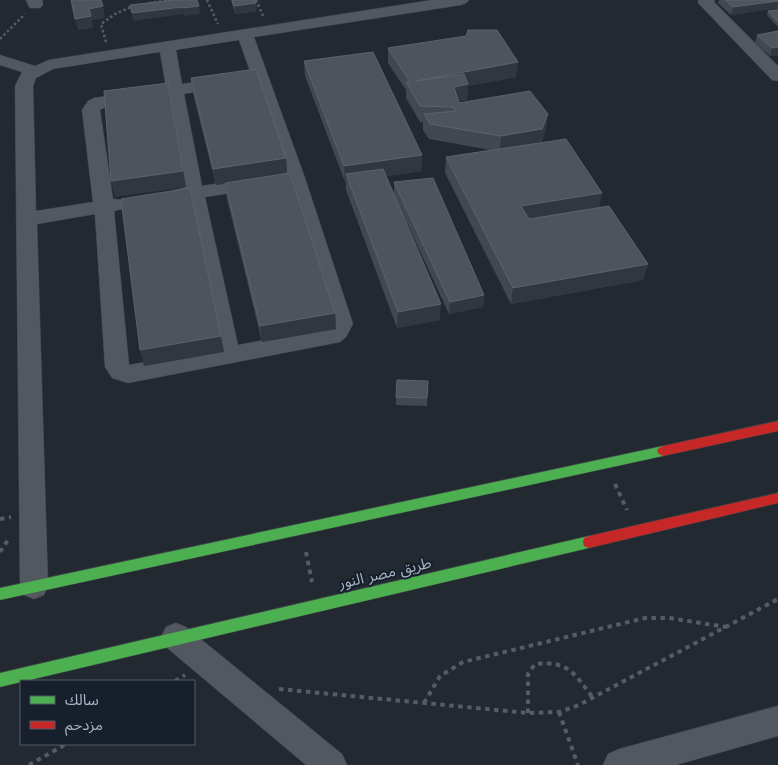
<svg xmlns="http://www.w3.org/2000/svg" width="778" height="765" viewBox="0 0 778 765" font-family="Jost,'Noto Sans Arabic',sans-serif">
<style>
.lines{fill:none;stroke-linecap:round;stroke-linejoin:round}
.street-casing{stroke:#40454b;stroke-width:1}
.fast-casing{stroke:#40454b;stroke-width:1}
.jam-casing{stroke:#40454b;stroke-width:1}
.path-far1{stroke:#555c63;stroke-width:2.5;stroke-dasharray:2.5 2.5;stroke-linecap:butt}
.path{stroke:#555c63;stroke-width:4;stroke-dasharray:4.5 4.5;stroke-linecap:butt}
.street{fill:#525760;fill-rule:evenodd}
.fast{fill:#4caf50;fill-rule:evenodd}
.jam{fill:#c62828;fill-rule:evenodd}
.wall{fill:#434850}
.shaded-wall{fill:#31373e}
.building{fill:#4e545c;stroke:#5c636d}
.labels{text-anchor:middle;stroke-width:4;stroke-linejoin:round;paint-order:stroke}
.street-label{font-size:15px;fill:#aab4c5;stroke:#161f2b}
</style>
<rect width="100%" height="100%" fill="#232930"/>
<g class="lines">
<g class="street-casing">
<g id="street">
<polygon points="26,0 42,0 43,5 40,8 30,8"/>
<path d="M432,0H469L466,3L461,5L254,37L305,178L353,324L346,337L340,342L128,383L112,378L105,367L95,214L37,224L48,586L44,595L34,599L24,595L20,586L15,86L22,72L0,65V55L35,66L49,60ZM239,40L251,74L182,84L176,50ZM160,52L166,87L94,98L88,101L82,110L93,202L36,211L33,86L36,78L53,69ZM254,83L331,324L325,329L238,345L205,197L257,189L264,187L267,183L264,179L257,177L202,186L184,94ZM168,97L183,188L172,191L169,195L172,199L186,200L216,349L129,365L114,211L126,208L129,204L126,200L113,199L100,110L105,107Z"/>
<polygon points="699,0 715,0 714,2 778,66 778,81 772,80 701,6 698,3"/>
<polygon points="176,623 186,627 342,754 347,765 306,765 166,647 161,637 166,627"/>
<polygon points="778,706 778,736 676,765 603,765 608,754 619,749"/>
</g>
</g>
<g class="fast-casing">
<g id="fast">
<polygon points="663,446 667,448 669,451 667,454 663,456 0,600 0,588"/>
<polygon points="589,536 594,538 595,542 594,546 589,548 0,687 0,673"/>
</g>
</g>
<g class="jam-casing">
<g id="jam">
<polygon points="778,421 778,431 663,456 659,454 657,451 659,448 663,446"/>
<polygon points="778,493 778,503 589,548 584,546 583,542 584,538 589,536"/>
</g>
</g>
<g class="path-far1">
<polyline points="207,0 218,24"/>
<polyline points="256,0 264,18"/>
<polyline points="149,3 171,0"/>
<polyline points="0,39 25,14"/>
<polyline points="106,42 101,24 115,14 133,6"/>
</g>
<g class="path">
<polyline points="615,484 627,510"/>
<polyline points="0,519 11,517"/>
<polyline points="0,552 8,540"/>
<polyline points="306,552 312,582"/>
<polyline points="175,681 185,675"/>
<polyline points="279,689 528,713 559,712 579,705 778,599"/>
<polyline points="424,703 440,676 463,662 645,618 669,618 726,627"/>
<polyline points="559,712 578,765"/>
<path d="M528,713V674L535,664C568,660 575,674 593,698"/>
<polyline points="29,765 66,744"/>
</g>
<use href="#street" class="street"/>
<use href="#fast" class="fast"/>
<use href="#jam" class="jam"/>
</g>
<g class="wall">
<polygon points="231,0 255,0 257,11 235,14"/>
<polygon points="719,0 778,0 778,27 767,15 768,11 776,10 777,8 731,15 718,3"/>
<polygon points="778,31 778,55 770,56 755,43 757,35"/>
<polygon points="388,48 516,77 468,86 467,100 458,101 459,103 546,130 541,143 599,208 648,264 643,280 511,304 445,173 446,157 491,150 429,139 423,130 423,122 420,122 406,98 406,90 388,63"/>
<polygon points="304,61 422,155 422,171 386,176 440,320 397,328 346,190 346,182 345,182 305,76"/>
<polygon points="191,78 286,158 287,173 335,313 336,329 262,342 227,199 225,184 216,185 193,93"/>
<polygon points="394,182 484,295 483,307 449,314 394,195"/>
<polygon points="428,381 427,406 396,405 396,397"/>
</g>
<g class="shaded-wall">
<polygon points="778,1 778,5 777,8 731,15 733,7"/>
<polygon points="256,3 257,11 235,14 234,6"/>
<polygon points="103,6 105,18 92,20 93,28 78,30 75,19 89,9"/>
<polygon points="199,6 200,14 184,16 183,8"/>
<polygon points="182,7 184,14 133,21 132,13"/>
<polygon points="778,47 778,55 770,56 772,48"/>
<polygon points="518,62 516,77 468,86 467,100 453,102 416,81"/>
<polygon points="168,83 186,187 115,197 111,181"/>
<polygon points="548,114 546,130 540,144 500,152 501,136"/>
<polygon points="422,155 422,171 348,182 346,174 346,182 345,182 344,166"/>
<polygon points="286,158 287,174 216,185 213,169"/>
<polygon points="602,193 599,209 519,222 521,206"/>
<polygon points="648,264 643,280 511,304 513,288"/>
<polygon points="484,295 483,307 449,314 450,302"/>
<polygon points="441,304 440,320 397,328 398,312"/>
<polygon points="335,313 336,329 262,342 260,326"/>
<polygon points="221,336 224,352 144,366 140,350"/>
</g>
<g class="building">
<polygon points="71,0 101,0 103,6 89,9 91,16 75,19"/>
<polygon points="174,0 197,0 199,6 183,8 182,7 132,13 130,5"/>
<polygon points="232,0 255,0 256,3 234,6"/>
<polygon points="725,0 778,0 778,1 733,7"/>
<polygon points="776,10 778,12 778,22 768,11"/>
<polygon points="468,30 497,30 518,62 416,81 464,74 468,84 454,87 459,103 530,91 548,114 542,129 501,136 430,124 424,114 456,111 452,107 420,106 406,82 410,82 388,48 466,36"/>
<polygon points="778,31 778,47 772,48 757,35"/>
<polygon points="373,52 422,155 344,166 304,61"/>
<polygon points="256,69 286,158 213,169 191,78"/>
<polygon points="168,83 183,171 111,181 104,91"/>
<polygon points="566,139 602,193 521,206 529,219 609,206 648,264 513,288 446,157"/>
<polygon points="383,169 441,304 398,312 346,174"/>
<polygon points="290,173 335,313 260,326 225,183"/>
<polygon points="433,178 484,295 450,302 394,182"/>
<polygon points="190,188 221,336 140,350 121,199"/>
<polygon points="397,380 428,381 427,398 396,397"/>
</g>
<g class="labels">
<g class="street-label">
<text transform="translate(385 573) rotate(-13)" y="5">طريق مصر النور</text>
</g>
</g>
<rect x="20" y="680" width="175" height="65" fill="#161f2b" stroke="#515b69"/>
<rect x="30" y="696" width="25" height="8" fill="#4caf50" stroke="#515b69"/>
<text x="65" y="705" font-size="15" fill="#aab4c5">سالك</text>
<rect x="30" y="721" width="25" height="8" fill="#c62828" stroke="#515b69"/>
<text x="65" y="730" font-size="15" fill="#aab4c5">مزدحم</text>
</svg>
